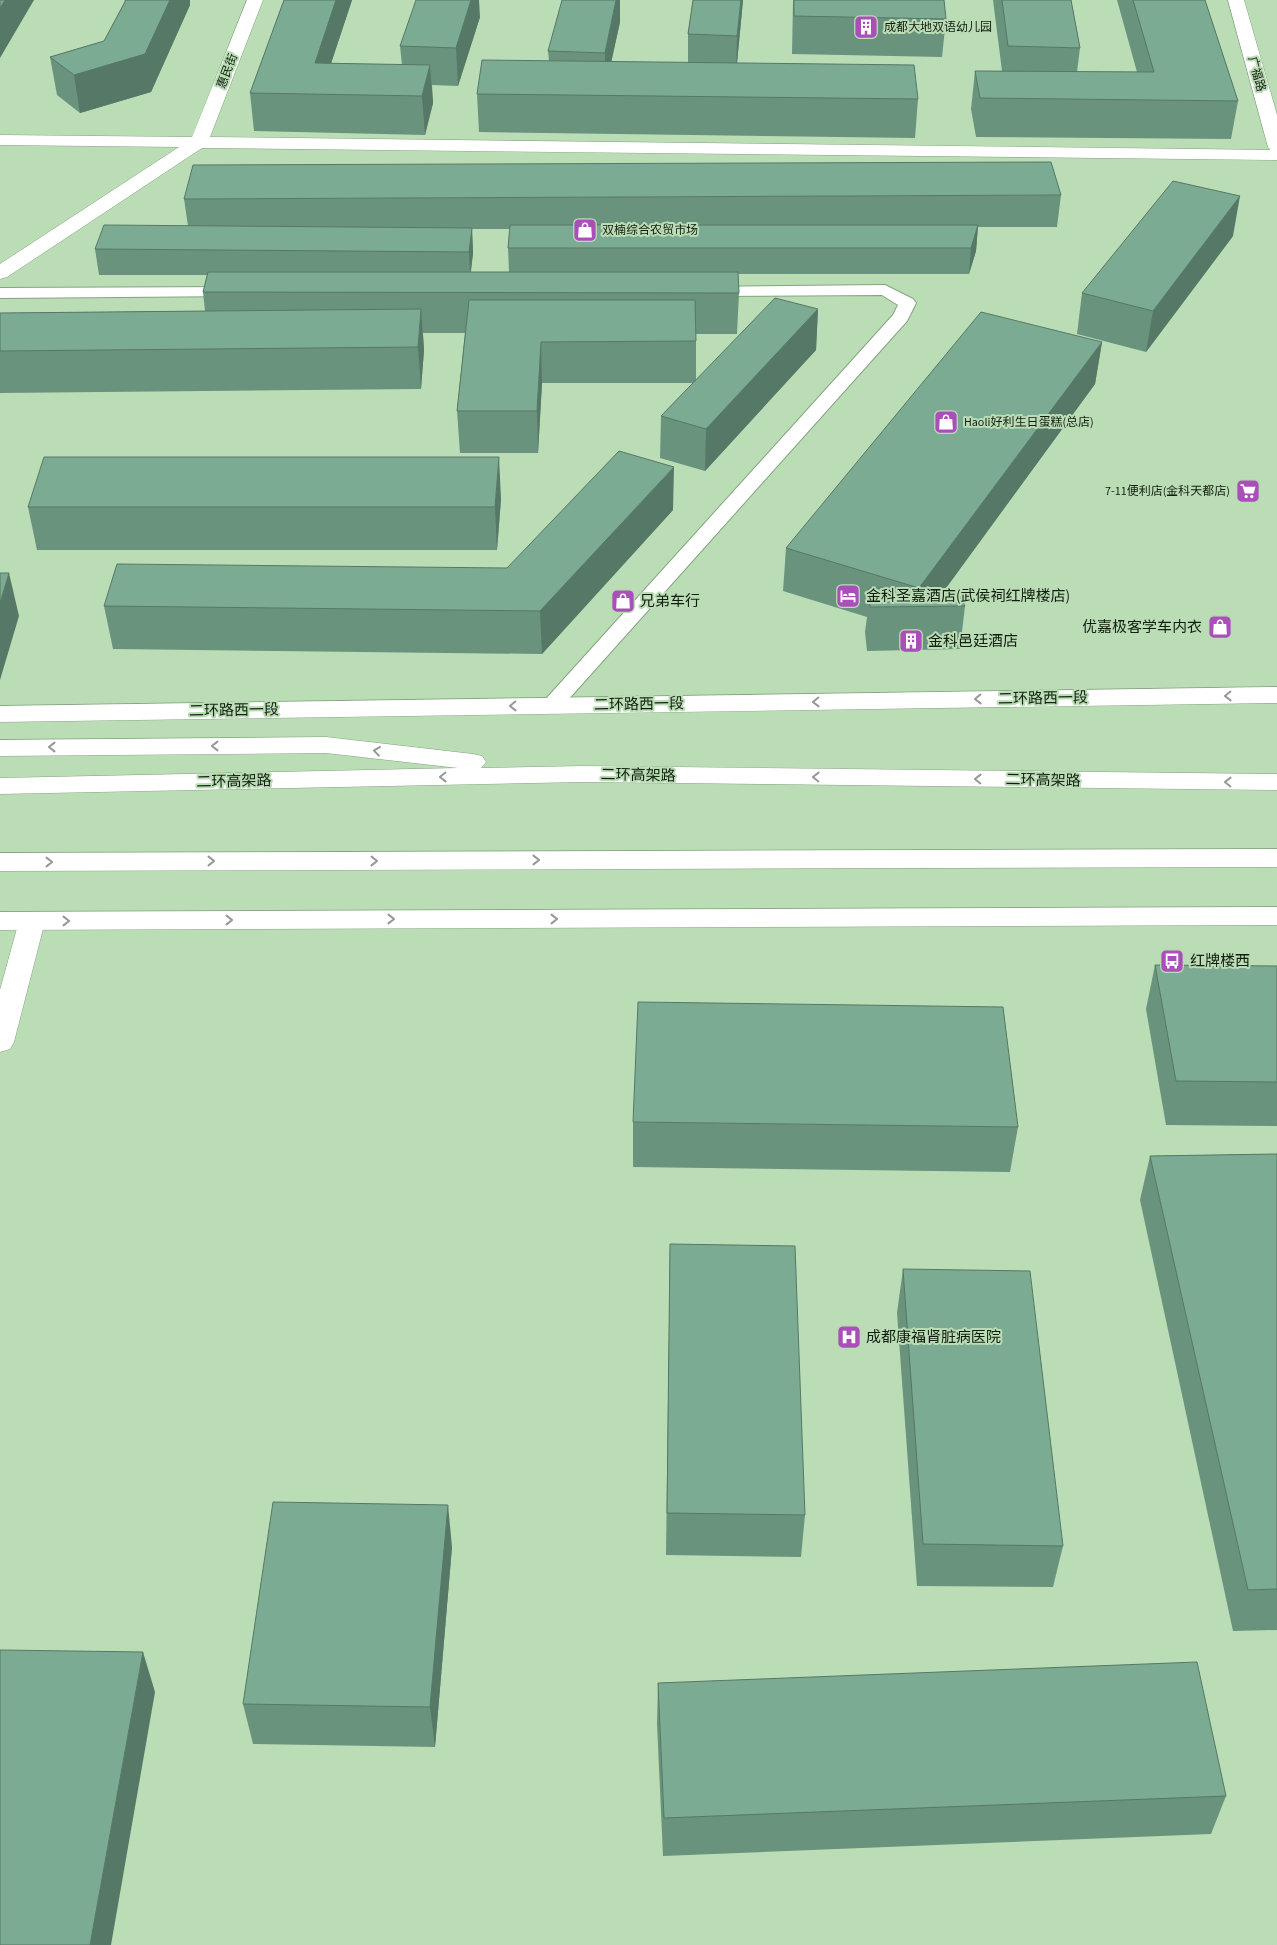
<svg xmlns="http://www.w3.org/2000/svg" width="1277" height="1945" viewBox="0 0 1277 1945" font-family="'Source Sans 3','Noto Sans SC',sans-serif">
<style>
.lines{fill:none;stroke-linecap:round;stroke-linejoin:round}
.service-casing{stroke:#84a47f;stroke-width:2}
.minor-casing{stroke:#84a47f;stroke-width:1}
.tertiary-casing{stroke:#84a47f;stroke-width:1}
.secondary-casing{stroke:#84a47f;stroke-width:1}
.trunk-casing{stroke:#84a47f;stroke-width:1}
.service{fill:#fff;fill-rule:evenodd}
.minor{fill:#fff;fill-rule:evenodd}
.tertiary{fill:#fff;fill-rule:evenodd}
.secondary{fill:#fff;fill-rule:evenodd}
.trunk{fill:#fff;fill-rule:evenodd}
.wall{fill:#6a937e;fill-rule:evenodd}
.shaded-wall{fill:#567866}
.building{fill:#7bab92;stroke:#567866}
.oneway{stroke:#949993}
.labels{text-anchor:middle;stroke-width:4;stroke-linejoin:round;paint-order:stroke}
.far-poi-label{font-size:12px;fill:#111d0f;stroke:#bbddb6;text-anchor:start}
.far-street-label{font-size:12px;fill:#111d0f;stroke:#bbddb6}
.poi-label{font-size:15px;fill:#111d0f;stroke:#bbddb6;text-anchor:start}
.street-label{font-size:15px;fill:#111d0f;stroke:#bbddb6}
</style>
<rect width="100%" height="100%" fill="#bbddb6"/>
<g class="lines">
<g class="service-casing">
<g id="service">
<polygon points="885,285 913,299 916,303 907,321 558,711 551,713 544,711 540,706 544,701 893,315 898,305 882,295 706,296 700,295 698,291 700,287"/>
<polygon points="235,287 241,288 243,292 241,296 0,298 0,288"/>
</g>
</g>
<g class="minor-casing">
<polygon id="minor" points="247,0 263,0 210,137 1277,150 1277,160 202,148 7,277 0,279 0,264 179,147 0,145 0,135 192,137"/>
</g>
<g class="tertiary-casing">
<g id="tertiary">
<polygon points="1228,0 1244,0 1277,115 1277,152 1271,151 1268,147"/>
<polygon points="32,912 42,914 45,921 14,1042 10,1049 0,1052 0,990 19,921 22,914"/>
</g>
</g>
<g class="secondary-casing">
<g id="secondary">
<polygon points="1277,687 1277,703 0,722 0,706"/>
<polygon points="1277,907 1277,925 0,930 0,912"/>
</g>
</g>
<g class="trunk-casing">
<g id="trunk">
<polygon points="326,737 473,754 482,756 486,762 481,768 582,766 1277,774 1277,790 582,782 0,794 0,778 458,768 326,753 0,756 0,740"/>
<polygon points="1277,849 1277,867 0,871 0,853"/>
</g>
</g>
<use href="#service" class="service"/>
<use href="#minor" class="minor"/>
<use href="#tertiary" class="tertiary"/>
<use href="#secondary" class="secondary"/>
<use href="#trunk" class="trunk"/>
</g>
<g class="wall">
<polygon points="124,0 190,0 190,5 151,92 80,113 57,95 50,57 104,41 125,1"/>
<polygon points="284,0 352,0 331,63 402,65 400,46 480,17 458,86 432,85 433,103 425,135 254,131 250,93"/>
<polygon points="693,0 743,0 737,63 918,99 915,138 479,132 477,94 549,61 548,51 620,22 611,62 688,63 688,34"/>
<polygon points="793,0 944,0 946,19 942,57 792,54"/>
<polygon points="993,0 1071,0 1080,48 1077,72 1137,72 1117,0 1205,0 1238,101 1231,139 976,137 971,109 975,71 1002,71"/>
<path d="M1061,195L1057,227H978L976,251L969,274H738L739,293L737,334H696V380L818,309L816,350L705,471L660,458L661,416L693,383H542L538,453H460L457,411L465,333H423L424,350L421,389L0,393V313L205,311L203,292L207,275H99L95,249L188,226L184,199ZM472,229H510L508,248L509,272H471L473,253Z"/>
<polygon points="1233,236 1146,352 1077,334 1082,293"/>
<polygon points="1102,342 1095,384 945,589 965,606 960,649 867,651 865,632 867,617 783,591 786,548"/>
<polygon points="501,499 497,550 37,550 28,507"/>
<polygon points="673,510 542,654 113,649 104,606 507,568"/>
<polygon points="1155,965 1277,966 1277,1126 1166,1125 1146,1009"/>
<polygon points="633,1122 1018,1127 1010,1172 633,1167"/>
<polygon points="1277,1154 1277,1630 1233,1631 1140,1200 1150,1156"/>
<polygon points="670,1244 805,1515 801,1557 666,1555"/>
<polygon points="903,1269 1063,1546 1053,1587 917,1586 897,1313"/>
<polygon points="452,1547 435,1747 253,1744 243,1704"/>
<polygon points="658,1683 1226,1796 1211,1834 663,1856 657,1724"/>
</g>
<g class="shaded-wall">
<polygon points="5,0 34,0 0,58 0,8"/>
<polygon points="170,0 190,0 190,5 151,92 80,113 74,75"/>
<polygon points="336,0 352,0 321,94 315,63"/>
<polygon points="471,0 479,0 480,17 458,86 456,48"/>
<polygon points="616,0 620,0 620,22 605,91 605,53"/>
<polygon points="741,0 743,0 736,74 737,36"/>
<polygon points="430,65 433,103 425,135 422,96"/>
<polygon points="1240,196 1233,236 1146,352 1153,311"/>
<polygon points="978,225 976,251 969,274 971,248"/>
<polygon points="472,228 473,253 470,277 469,252"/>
<polygon points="421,309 424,350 421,389 418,347"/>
<polygon points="818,309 816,350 705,471 706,429"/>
<polygon points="541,342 542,383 538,453 537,411"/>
<polygon points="1102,342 1095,384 933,606 917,607 919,588"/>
<polygon points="499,457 501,499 497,550 495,507"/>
<polygon points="674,467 673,510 542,654 540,611"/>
<polygon points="9,573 19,616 0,680 0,603"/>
<polygon points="448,1505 452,1547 435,1747 430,1707"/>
<polygon points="143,1652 155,1692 111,1945 90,1945"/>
</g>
<g class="building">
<polygon points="0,0 5,0 0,8"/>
<polygon points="126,0 170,0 145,54 74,75 50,57 104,41"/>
<polygon points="284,0 336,0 315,63 430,65 422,96 250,93"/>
<polygon points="416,0 471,0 456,48 400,46"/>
<polygon points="562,0 616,0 605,53 548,51"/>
<polygon points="693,0 741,0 737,36 688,34"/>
<polygon points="794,0 944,0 946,19 794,16"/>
<polygon points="1002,0 1071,0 1080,48 1008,46"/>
<polygon points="1133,0 1205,0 1238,101 980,98 975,71 1154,72"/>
<polygon points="482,60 914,65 918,99 477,94"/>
<polygon points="1051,162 1061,195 184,199 193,165"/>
<polygon points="1173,181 1240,196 1153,311 1082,293"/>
<polygon points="104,225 472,228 469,252 95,249"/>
<polygon points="510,225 978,225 971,248 508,248"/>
<polygon points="208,272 738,272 739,293 203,292"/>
<polygon points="775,298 818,309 706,429 661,416"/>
<polygon points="469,300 695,300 696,341 541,342 537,411 457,411"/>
<polygon points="421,309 418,347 0,351 0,313"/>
<polygon points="981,312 1102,342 919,588 786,548"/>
<polygon points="619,451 674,467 540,611 104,606 117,564 507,568"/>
<polygon points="44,457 499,457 495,507 28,507"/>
<polygon points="0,573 9,573 0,603"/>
<polygon points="869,588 956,589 965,606 870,607"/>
<polygon points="1155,965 1277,966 1277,1082 1176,1081"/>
<polygon points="638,1002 1003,1007 1018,1127 633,1122"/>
<polygon points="1277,1154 1277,1589 1248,1590 1150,1156"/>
<polygon points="670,1244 795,1246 805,1515 667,1513"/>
<polygon points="903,1269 1030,1271 1063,1546 923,1544"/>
<polygon points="273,1502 448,1505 430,1707 243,1704"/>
<polygon points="0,1650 143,1652 90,1945 0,1945"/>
<polygon points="1197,1662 1226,1796 664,1818 658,1683"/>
</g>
<defs><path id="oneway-chevron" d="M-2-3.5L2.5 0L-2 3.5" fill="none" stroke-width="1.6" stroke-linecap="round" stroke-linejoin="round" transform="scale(1.25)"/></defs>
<g class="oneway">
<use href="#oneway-chevron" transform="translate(1228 696) rotate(179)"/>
<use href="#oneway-chevron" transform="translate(978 699) rotate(179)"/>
<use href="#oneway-chevron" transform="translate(816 702) rotate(179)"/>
<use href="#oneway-chevron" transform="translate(513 706) rotate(179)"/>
<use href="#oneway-chevron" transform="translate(215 746) rotate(180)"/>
<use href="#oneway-chevron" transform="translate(52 747) rotate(180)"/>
<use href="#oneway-chevron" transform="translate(377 751) rotate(-173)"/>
<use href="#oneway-chevron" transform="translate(443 777) rotate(179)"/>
<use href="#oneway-chevron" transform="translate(816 777) rotate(-179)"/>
<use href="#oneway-chevron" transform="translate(978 779) rotate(-179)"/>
<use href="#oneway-chevron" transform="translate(1228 782) rotate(-179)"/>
<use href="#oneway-chevron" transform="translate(536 860)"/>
<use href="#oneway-chevron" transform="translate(211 861)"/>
<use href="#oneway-chevron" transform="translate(374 861)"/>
<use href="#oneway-chevron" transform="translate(49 862)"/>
<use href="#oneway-chevron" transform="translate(391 919)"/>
<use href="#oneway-chevron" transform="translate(554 919)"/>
<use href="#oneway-chevron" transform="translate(229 920)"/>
<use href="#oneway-chevron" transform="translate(66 921)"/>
</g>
<defs>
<g id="building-square" transform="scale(1.25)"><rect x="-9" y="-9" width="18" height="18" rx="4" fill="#aa4fba" stroke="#bbddb6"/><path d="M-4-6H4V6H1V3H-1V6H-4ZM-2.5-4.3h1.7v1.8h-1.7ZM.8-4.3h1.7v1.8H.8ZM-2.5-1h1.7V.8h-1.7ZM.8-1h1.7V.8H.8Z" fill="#fff"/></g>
<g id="shop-square" transform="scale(1.25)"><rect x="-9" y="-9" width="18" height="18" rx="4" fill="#aa4fba" stroke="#bbddb6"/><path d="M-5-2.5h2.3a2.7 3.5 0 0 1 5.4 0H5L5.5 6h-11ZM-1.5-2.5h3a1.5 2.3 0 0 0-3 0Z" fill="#fff"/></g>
<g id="supermarket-square" transform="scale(1.25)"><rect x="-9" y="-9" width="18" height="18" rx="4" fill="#aa4fba" stroke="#bbddb6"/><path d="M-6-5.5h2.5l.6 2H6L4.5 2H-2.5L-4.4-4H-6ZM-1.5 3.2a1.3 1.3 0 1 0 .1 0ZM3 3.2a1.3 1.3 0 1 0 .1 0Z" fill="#fff"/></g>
<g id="hotel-square" transform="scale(1.25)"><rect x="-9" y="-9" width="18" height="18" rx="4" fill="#aa4fba" stroke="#bbddb6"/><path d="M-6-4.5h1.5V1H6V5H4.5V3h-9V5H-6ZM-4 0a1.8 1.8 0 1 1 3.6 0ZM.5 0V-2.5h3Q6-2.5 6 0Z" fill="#fff"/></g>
<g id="bus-square" transform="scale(1.25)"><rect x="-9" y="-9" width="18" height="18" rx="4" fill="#aa4fba" stroke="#bbddb6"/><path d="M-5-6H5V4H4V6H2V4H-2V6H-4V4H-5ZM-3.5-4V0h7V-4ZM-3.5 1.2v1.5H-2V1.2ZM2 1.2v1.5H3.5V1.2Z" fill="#fff"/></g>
<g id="hospital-square" transform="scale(1.25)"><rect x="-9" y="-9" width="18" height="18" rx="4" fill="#aa4fba" stroke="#bbddb6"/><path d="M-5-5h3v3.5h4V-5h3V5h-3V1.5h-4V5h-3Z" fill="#fff"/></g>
</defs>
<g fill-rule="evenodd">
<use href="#building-square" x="866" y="27"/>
<use href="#shop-square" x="585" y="230"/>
<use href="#shop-square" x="946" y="422"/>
<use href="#supermarket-square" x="1248" y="491"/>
<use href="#hotel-square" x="848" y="596"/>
<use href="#shop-square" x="623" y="601"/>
<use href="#shop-square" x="1220" y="627"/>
<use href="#building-square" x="911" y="641"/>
<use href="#bus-square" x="1172" y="961"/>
<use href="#hospital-square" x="849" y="1337"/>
</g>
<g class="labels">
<g class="far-poi-label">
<text x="884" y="31">成都大地双语幼儿园</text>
<text x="602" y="234">双楠综合农贸市场</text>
<text x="964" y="426">Haoli好利生日蛋糕(总店)</text>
<text x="1230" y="495" text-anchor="end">7-11便利店(金科天都店)</text>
</g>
<g class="far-street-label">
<text transform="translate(227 71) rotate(-69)" y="4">惠民街</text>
<text transform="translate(1257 74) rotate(75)" y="4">广福路</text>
</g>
<g class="poi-label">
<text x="866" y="601">金科圣嘉酒店(武侯祠红牌楼店)</text>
<text x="640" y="606">兄弟车行</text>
<text x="1202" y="632" text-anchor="end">优嘉极客学车内衣</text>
<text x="928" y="646">金科邑廷酒店</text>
<text x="1190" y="966">红牌楼西</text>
<text x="866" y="1342">成都康福肾脏病医院</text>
</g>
<g class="street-label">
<text transform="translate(1043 698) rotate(-1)" y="5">二环路西一段</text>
<text transform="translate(639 704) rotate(-1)" y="5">二环路西一段</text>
<text transform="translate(234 710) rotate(-1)" y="5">二环路西一段</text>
<text transform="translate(638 775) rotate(1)" y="5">二环高架路</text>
<text transform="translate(1043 780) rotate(1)" y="5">二环高架路</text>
<text transform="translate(234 781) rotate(-1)" y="5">二环高架路</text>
</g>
</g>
</svg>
